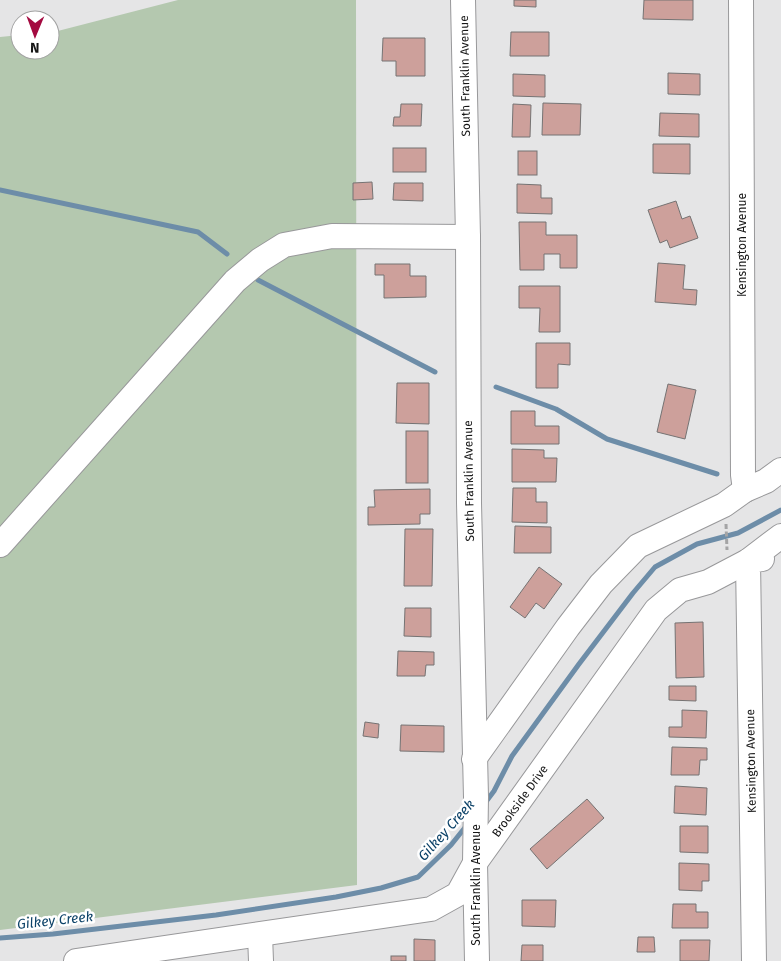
<svg xmlns="http://www.w3.org/2000/svg" width="781" height="961" viewBox="0 0 781 961" font-family="'Fira Sans',sans-serif">
<style>
.green{fill:#b4c8af}
.lines{fill:none;stroke-linecap:round;stroke-linejoin:round}
.stream{stroke:#6d8da8;stroke-width:5}
.building{fill:#cda09b;stroke:#757373}
.minor-casing{stroke:#98989a;stroke-width:26}
.path{stroke:#a4a4a5;stroke-width:3;stroke-dasharray:5 2.5;stroke-linecap:butt}
.minor{stroke:#fff;stroke-width:24}
.labels{text-anchor:middle;stroke-width:5;stroke-linejoin:round;paint-order:stroke}
.street-label{font-size:12px;fill:#161616;stroke:#fff}
.water-label{font-size:14px;font-style:italic;fill:#0c4268;stroke:#fff}
</style>
<rect width="100%" height="100%" fill="#e5e5e6"/>
<polygon class="green" points="178,0 356,0 357,885 0,930 0,37 20,35 20,50 50,50 50,33"/>
<g class="lines">
<g class="stream">
<polyline points="0,190 198,232 227,254"/>
<polyline points="258,280 435,372"/>
<polyline points="496,387 556,409 607,439 717,474"/>
<polyline points="485,803 494,791 512,756 579,664 633,593 655,567 697,544 738,533 781,510"/>
<polyline points="0,938 53,934 216,915 336,897 381,888 418,877 451,845 467,825"/>
</g>
</g>
<g class="building">
<polygon points="514,0 536,0 536,7 514,6"/>
<polygon points="644,0 693,0 693,20 643,19"/>
<polygon points="511,32 549,32 549,56 510,56"/>
<polygon points="383,38 425,38 425,76 396,76 396,61 382,61"/>
<polygon points="668,73 700,74 700,95 668,94"/>
<polygon points="513,74 545,75 545,97 513,96"/>
<polygon points="543,103 581,104 580,135 542,135"/>
<polygon points="401,104 422,104 421,126 393,126 394,117 400,117"/>
<polygon points="513,104 531,105 530,137 512,137"/>
<polygon points="660,113 699,114 699,137 659,136"/>
<polygon points="653,144 690,144 690,174 653,173"/>
<rect x="393" y="148" width="33" height="24"/>
<rect x="518" y="151" width="19" height="24"/>
<polygon points="372,182 373,199 353,200 353,183"/>
<polygon points="394,183 423,183 423,201 393,200"/>
<polygon points="517,184 541,185 541,198 552,198 552,214 517,213"/>
<polygon points="676,201 682,219 690,216 698,238 670,248 667,240 660,243 648,210"/>
<polygon points="519,222 546,222 546,235 577,235 577,268 560,268 560,254 544,254 544,270 520,270"/>
<polygon points="658,263 685,265 683,289 697,290 696,305 655,302"/>
<polygon points="375,264 410,264 410,276 426,276 426,297 384,298 384,275 375,275"/>
<polygon points="519,286 560,286 560,332 539,332 540,308 519,308"/>
<polygon points="536,343 570,343 570,365 558,364 558,388 536,388"/>
<polygon points="397,383 429,383 429,424 396,423"/>
<polygon points="668,384 696,390 685,439 657,432"/>
<polygon points="511,411 535,411 535,426 559,426 559,444 511,444"/>
<rect x="406" y="431" width="22" height="52"/>
<polygon points="512,449 544,450 544,458 557,458 556,482 512,482"/>
<polygon points="513,488 536,488 536,502 547,502 547,523 512,522"/>
<polygon points="430,489 430,514 420,514 420,524 368,525 368,507 375,507 374,490"/>
<polygon points="515,526 551,527 551,553 514,553"/>
<polygon points="405,529 433,529 432,586 404,586"/>
<polygon points="539,567 562,584 544,609 536,603 525,618 510,607"/>
<polygon points="405,608 431,608 431,637 404,636"/>
<polygon points="703,622 704,677 676,678 675,623"/>
<polygon points="398,651 434,652 434,665 426,665 425,676 397,676"/>
<polygon points="669,686 696,686 696,701 669,700"/>
<polygon points="682,710 707,711 706,738 669,737 669,727 682,727"/>
<polygon points="365,722 379,724 378,738 363,736"/>
<polygon points="401,725 444,726 444,752 400,751"/>
<polygon points="672,747 707,748 707,760 700,760 699,775 671,775"/>
<polygon points="675,786 707,788 706,815 674,813"/>
<polygon points="587,799 604,818 547,869 530,849"/>
<polygon points="680,826 708,826 708,853 680,852"/>
<polygon points="679,863 709,864 709,881 702,881 702,891 679,890"/>
<polygon points="522,900 556,900 555,927 522,926"/>
<polygon points="673,904 696,904 696,912 708,912 708,928 672,928"/>
<polygon points="638,937 654,937 655,952 637,952"/>
<polygon points="414,939 435,940 435,961 414,961"/>
<polygon points="680,940 710,940 709,961 680,961"/>
<polygon points="522,945 543,945 543,961 521,961"/>
<rect x="391" y="956" width="15" height="5"/>
</g>
<g class="lines">
<g class="minor-casing">
<g id="minor">
<polyline points="463,0 468,237 469,503 476,797 475,863 477,961"/>
<polyline points="741,0 743,475 745,490"/>
<polyline points="0,545 235,281 260,260 284,245 332,236 468,237"/>
<polyline points="474,759 568,627 601,584 638,546 724,505 745,490 766,481 781,470"/>
<polyline points="260,935 261,961"/>
<polyline points="76,961 431,909 458,894 475,863 656,610 680,590 708,582 748,561 781,536"/>
<polyline points="754,961 748,561 762,559"/>
</g>
</g>
<polyline class="path" points="726,524 727,550"/>
<use href="#minor" class="minor"/>
</g>
<g class="labels">
<g class="street-label">
<text transform="translate(465 76) rotate(-91)" y="4">South Franklin Avenue</text>
<text transform="translate(742 245) rotate(-90)" y="4">Kensington Avenue</text>
<text transform="translate(469 481) rotate(-91)" y="4">South Franklin Avenue</text>
<text transform="translate(751 761) rotate(-91)" y="4">Kensington Avenue</text>
<text transform="translate(520 801) rotate(-54)" y="4">Brookside Drive</text>
<text transform="translate(476 885) rotate(-90)" y="4">South Franklin Avenue</text>
</g>
<g class="water-label">
<text transform="translate(446 830) rotate(-48)" y="5">Gilkey Creek</text>
<text transform="translate(55 920) rotate(-6)" y="5">Gilkey Creek</text>
</g>
</g>
<g transform="translate(35 35) rotate(181)"><circle r="24" fill="#ffffff" stroke="#a2a2a2"/>
<path d="M0-4L9 19L0 12L-9 19Z" fill="#a40a40"/>
<text y="-8" font-size="14" font-weight="bold" text-anchor="middle" fill="#161616">N</text>
</g>
</svg>
